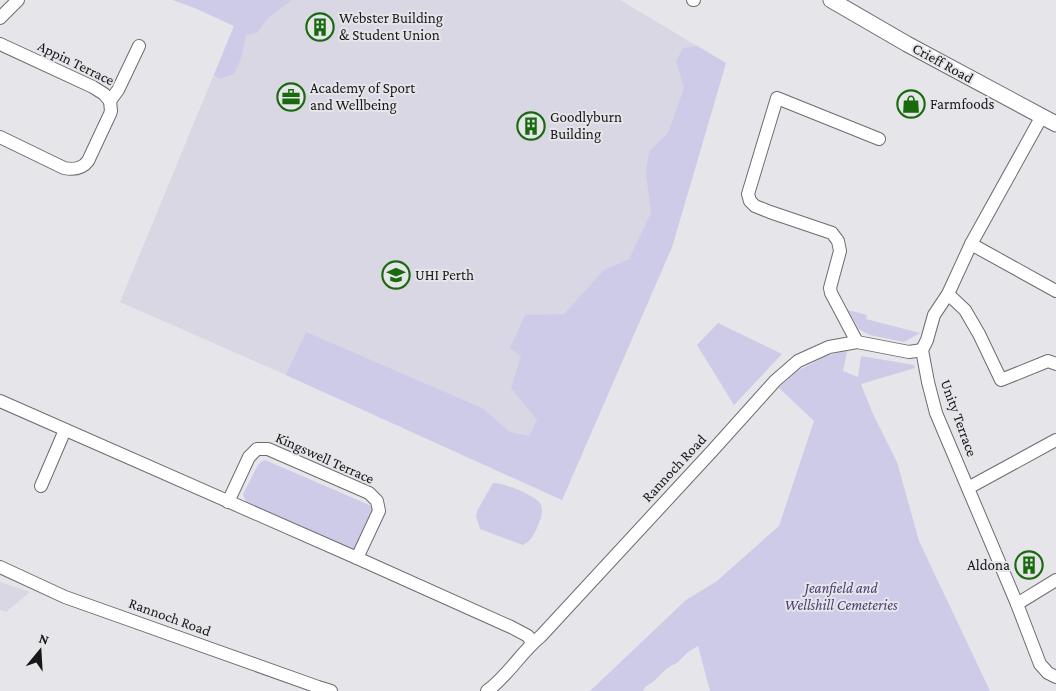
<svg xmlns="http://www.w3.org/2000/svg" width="1056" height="691" viewBox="0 0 1056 691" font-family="'Crimson Pro',serif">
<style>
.built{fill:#d8d7e3}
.green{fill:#cecbe9}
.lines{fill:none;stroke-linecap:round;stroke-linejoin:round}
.minor-casing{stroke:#6c6c70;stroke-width:14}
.major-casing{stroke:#6c6c70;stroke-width:17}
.minor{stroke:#fff;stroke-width:12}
.major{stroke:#fff;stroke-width:15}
.labels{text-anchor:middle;stroke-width:4;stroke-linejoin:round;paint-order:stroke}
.poi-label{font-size:15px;fill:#171718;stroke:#e6e5ea;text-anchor:start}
.street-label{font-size:15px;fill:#171718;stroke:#e6e5ea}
.park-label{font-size:15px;font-style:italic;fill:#493e74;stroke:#e6e5ea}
</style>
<rect width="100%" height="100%" fill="#e6e5ea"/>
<g class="built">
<polygon points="173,0 620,0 726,63 672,247 562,500 286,375 120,302 234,26 195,8"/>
<polygon points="0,582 30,592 6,612 0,610"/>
</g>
<g class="green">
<polygon points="173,0 292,0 268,18 257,33 246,35 242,56 234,74 220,79 214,75 234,26 195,8"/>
<polygon points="697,46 726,63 672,247 562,500 286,375 306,332 482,408 510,432 529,436 537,420 511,388 521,357 510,348 525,315 564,314 604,270 629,259 651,213 646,173 649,152 668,133 684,88 676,61 683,48"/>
<polygon points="848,310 867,315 866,319 920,333 904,342 870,335 864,332 859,329"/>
<polygon points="718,323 782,354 734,405 697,345"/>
<polygon points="846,351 847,352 843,371 858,377 861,356 914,365 915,368 861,384 873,414 897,462 919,541 990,691 710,691 698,646 688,652 678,662 666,669 653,682 645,687 643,691 590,691 686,600 717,581 779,526 814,421 779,388 797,371 826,356"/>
<polygon points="265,460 367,504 372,507 374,513 356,552 246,503 243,494 258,465 261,462"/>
<path d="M493,483C502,482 538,496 541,505C544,513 540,520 537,528C533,536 531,541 523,545L480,529L476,516L477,511Z"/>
</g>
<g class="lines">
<g class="minor-casing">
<g id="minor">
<polyline points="693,0 694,0"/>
<polyline points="0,18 18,0"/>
<polyline points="0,44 93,87 104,94 110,101 118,90 139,46"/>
<polyline points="1042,116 971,244 948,294 934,315 927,340 922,350 928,382 936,413 1017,604 1040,664 1048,673 1056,677"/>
<path d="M0,137L64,168C74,170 82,169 88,161L110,114L111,111L110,101"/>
<polyline points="971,244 1056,291"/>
<polyline points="948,294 965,310 979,334 1001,380 1048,361 1056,364"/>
<polyline points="857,342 831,293 830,288 840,251 838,241 832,233 770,212 755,206 750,201 748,194 777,98 879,139"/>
<polyline points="0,401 357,558 511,627 528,636 532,643"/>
<polyline points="41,486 65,430"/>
<polyline points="968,488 1056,440"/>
<polyline points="228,502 249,457 257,449 268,449 369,493 377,501 379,511 357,558"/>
<polyline points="0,567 65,597 318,687 331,691"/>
<polyline points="1017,604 1056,580"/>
<path d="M487,691C508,676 521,652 541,636L713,450L775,381L798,361L829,347L857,342L909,352L922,350"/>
</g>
</g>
<g class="major-casing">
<polyline id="major" points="831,0 907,44 1056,124"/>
</g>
<use href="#minor" class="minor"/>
<use href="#major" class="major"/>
</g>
<defs>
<g id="building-ring" transform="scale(1.4375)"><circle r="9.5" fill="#e6e5ea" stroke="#196a0d" stroke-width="1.5"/><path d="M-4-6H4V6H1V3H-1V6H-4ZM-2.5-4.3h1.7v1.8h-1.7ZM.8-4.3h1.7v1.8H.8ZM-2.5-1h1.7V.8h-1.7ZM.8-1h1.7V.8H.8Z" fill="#196a0d"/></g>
<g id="office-ring" transform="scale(1.4375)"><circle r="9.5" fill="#e6e5ea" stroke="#196a0d" stroke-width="1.5"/><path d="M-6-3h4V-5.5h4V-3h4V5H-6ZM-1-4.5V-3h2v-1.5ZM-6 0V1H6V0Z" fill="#196a0d"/></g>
<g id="shop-ring" transform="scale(1.4375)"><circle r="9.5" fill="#e6e5ea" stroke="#196a0d" stroke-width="1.5"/><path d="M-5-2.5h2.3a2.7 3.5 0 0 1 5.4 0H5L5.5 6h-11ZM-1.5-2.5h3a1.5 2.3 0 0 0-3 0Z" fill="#196a0d"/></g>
<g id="university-ring" transform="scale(1.4375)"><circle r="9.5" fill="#e6e5ea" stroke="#196a0d" stroke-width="1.5"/><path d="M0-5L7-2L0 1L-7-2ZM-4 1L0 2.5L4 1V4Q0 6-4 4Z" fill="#196a0d"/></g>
</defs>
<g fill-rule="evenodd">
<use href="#building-ring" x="320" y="27"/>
<use href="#office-ring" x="291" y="97"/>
<use href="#shop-ring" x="911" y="104"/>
<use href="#building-ring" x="531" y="126"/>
<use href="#university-ring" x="396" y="275"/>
<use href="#building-ring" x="1029" y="565"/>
</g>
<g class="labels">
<g class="poi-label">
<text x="339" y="23">Webster Building<tspan x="339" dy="17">&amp; Student Union</tspan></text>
<text x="310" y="93">Academy of Sport<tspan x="310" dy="17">and Wellbeing</tspan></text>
<text x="930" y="109">Farmfoods</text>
<text x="550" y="122">Goodlyburn<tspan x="550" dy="17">Building</tspan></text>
<text x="415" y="280">UHI Perth</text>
<text x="1010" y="570" text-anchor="end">Aldona</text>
</g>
<g class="street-label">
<text transform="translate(76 63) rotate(26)" y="5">Appin Terrace</text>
<text transform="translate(943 63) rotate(29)" y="5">Crieff Road</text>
<text transform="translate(959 418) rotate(70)" y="5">Unity Terrace</text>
<text transform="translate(325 458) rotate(24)" y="5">Kingswell Terrace</text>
<text transform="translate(674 468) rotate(-47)" y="5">Rannoch Road</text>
<text transform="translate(170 617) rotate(20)" y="5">Rannoch Road</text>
</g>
<g class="park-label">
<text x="841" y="593">Jeanfield and<tspan x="841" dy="17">Wellshill Cemeteries</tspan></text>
</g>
</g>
<g transform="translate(40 651) rotate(18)" stroke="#e6e5ea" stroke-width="4" paint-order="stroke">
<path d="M0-4L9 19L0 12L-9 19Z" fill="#171718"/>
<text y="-8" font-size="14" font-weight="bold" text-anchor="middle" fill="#171718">N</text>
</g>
</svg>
